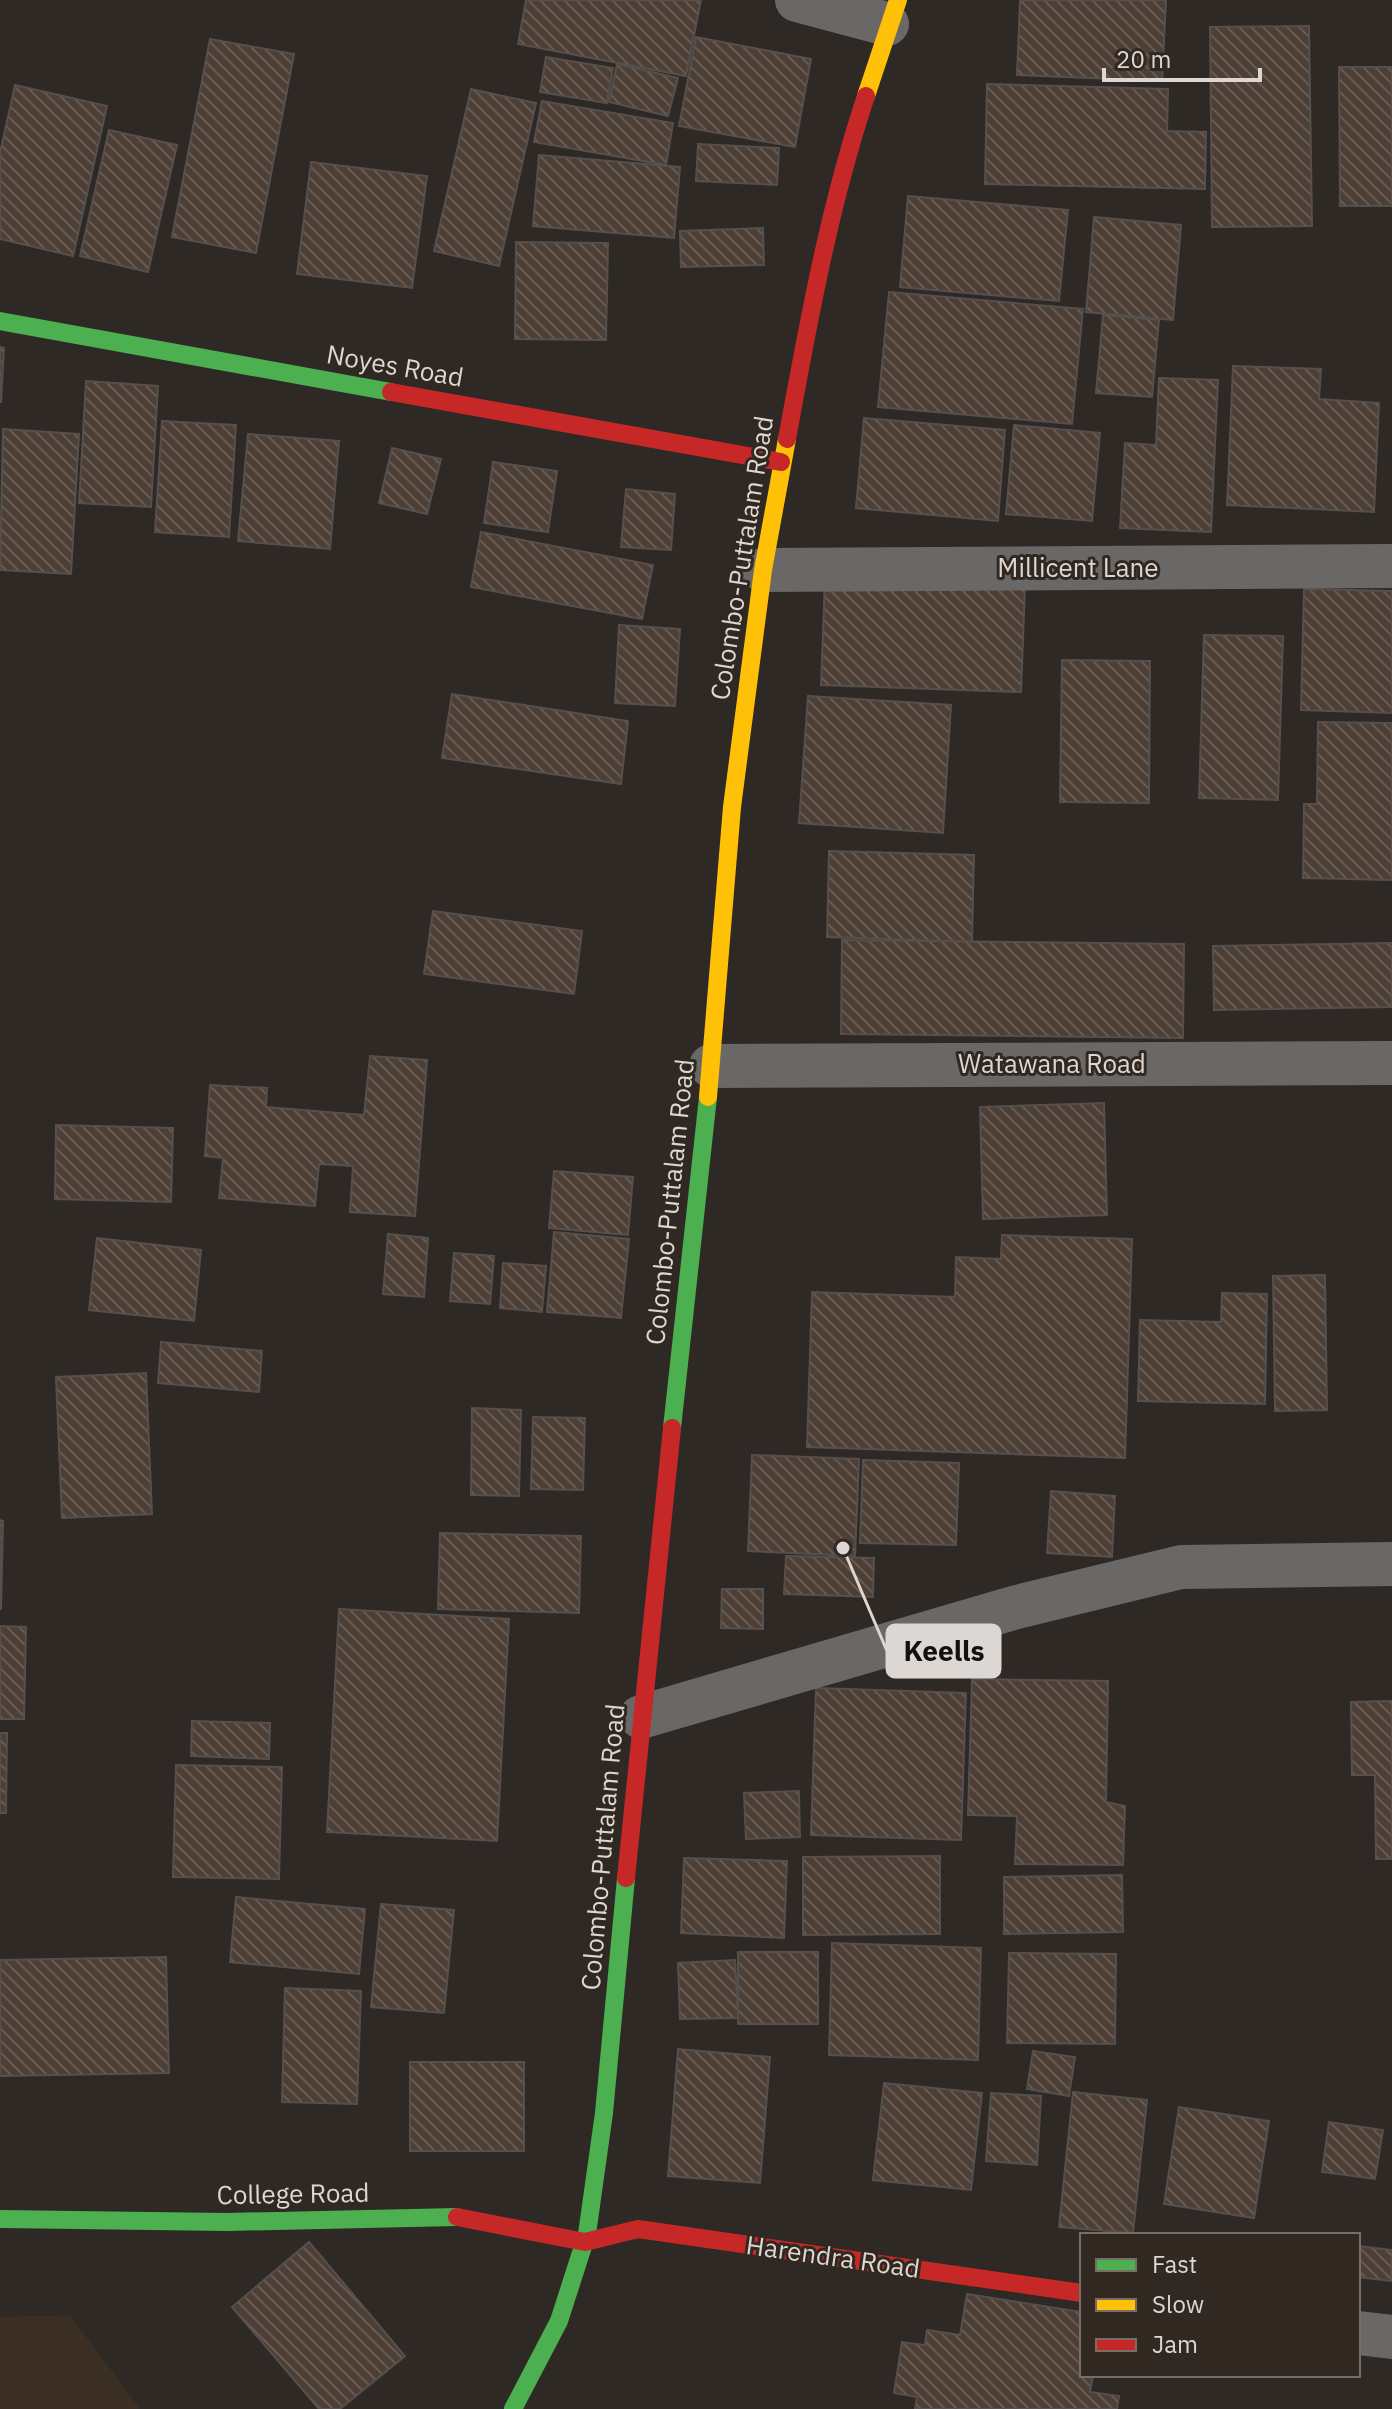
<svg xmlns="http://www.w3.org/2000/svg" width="1392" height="2409" viewBox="0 0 1392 2409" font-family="'IBM Plex Sans',sans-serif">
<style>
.built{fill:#3b2e23}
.building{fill:url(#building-back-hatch);stroke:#55504d;stroke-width:2}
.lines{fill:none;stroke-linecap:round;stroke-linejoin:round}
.street{stroke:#6a6867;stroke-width:44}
.fast{stroke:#4caf50;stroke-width:18}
.slow{stroke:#ffc107;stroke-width:18}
.jam{stroke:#c62828;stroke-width:18}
.labels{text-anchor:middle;stroke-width:6;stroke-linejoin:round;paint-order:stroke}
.street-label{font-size:26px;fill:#dcd7d2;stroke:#312921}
.leader{fill:none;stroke:#dcd7d2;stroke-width:3}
.callout-dot{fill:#dcd7d2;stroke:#312921;stroke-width:3}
.callout{fill:#dcd7d2;stroke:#dcd7d2;stroke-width:3}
.callout-label{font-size:28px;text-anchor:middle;font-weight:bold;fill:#111}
</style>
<defs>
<pattern id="building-back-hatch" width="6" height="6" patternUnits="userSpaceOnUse" patternTransform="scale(2)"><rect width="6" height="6" fill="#4d3f35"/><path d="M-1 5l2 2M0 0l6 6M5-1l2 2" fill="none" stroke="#665a51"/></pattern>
</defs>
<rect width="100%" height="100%" fill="#2e2924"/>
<polygon class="built" points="70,2315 140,2409 0,2409 0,2317"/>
<g class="building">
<polygon points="526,0 701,0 686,76 518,44"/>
<polygon points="1020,0 1166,0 1162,81 1017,75"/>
<polygon points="1309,26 1312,226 1212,227 1210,27"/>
<polygon points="696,37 811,59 795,147 679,126"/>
<polygon points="210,39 294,54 256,253 172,237"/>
<polygon points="546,57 613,68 607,103 540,92"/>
<polygon points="617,64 678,78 668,116 609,102"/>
<polygon points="1339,67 1392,67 1392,206 1340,206"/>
<polygon points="987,84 1168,89 1167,131 1206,132 1205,189 985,184"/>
<polygon points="15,85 107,106 73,256 0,239 0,153"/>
<polygon points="471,89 536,103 499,266 434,251"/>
<polygon points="542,101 673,123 666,165 534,142"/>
<polygon points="109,130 177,145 148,272 80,256"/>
<polygon points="698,144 779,148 777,185 696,181"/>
<polygon points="539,155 680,167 674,238 533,226"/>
<polygon points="311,162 427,176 412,288 297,274"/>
<polygon points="908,196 1068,210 1059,301 900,287"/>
<polygon points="1094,217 1181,225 1173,320 1086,312"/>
<polygon points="763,228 764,265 681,267 680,231"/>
<polygon points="516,242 608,243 606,340 515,339"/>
<polygon points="889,292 1083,309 1072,424 878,407"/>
<polygon points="1103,315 1159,320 1152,397 1096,393"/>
<polygon points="0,347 4,348 1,402 0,402"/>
<polygon points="1233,366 1321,369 1319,399 1379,403 1374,512 1227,505"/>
<polygon points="1159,378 1218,380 1211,532 1120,528 1125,443 1156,445"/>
<polygon points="86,381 158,386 151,507 79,503"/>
<polygon points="864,418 1005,430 998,521 856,508"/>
<polygon points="162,421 236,425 229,537 155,532"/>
<polygon points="1014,425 1100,433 1092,521 1006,514"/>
<polygon points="3,429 79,434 71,574 0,570"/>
<polygon points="248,434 339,441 330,549 238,541"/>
<polygon points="392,448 441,459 427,514 379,503"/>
<polygon points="493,462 557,471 548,532 484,523"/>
<polygon points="626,489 675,494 671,550 621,547"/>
<polygon points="481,532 653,565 642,619 471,587"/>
<polygon points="825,579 1025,586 1021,692 821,685"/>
<polygon points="1304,589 1392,591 1392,713 1301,710"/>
<polygon points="619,625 680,629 675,706 615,703"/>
<polygon points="1204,635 1283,636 1278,800 1199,798"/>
<polygon points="1062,660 1150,661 1149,803 1060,802"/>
<polygon points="452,694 628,721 621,784 442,758"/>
<polygon points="808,696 951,705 943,833 799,823"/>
<polygon points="1318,722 1392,723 1392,880 1303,878 1304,804 1317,804"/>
<polygon points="829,851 974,855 972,942 827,937"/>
<polygon points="433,911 582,931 574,994 424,974"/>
<polygon points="842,940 1184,944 1183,1038 841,1034"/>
<polygon points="1392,943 1392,1007 1214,1010 1213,946"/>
<polygon points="370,1056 427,1060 415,1216 350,1212 353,1166 319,1164 315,1206 219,1198 223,1158 205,1156 210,1085 267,1088 266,1107 364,1115"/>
<polygon points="1104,1103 1107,1215 983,1219 980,1107"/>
<polygon points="56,1125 173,1128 171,1202 55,1199"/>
<polygon points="554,1171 633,1177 628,1235 549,1228"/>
<polygon points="554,1232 629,1239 621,1318 547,1312"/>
<polygon points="388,1234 428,1238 424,1297 383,1294"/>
<polygon points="1002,1235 1132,1239 1125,1458 807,1447 812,1292 955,1297 956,1257 1001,1259"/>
<polygon points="97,1238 201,1250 194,1321 89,1310"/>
<polygon points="454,1253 494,1256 490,1304 450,1301"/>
<polygon points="503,1263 546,1266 542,1312 500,1308"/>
<polygon points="1325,1275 1327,1410 1275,1411 1273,1276"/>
<polygon points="1222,1293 1267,1294 1265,1404 1138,1401 1140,1320 1221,1322"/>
<polygon points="161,1342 262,1351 259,1392 158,1383"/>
<polygon points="146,1373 152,1514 62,1518 56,1377"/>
<polygon points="472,1408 521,1410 519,1496 471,1495"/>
<polygon points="533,1417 585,1418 583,1490 531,1489"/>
<polygon points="752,1455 859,1459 855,1556 748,1551"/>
<polygon points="863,1460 959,1463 956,1545 860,1543"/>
<polygon points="1051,1491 1115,1496 1112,1557 1047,1553"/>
<polygon points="0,1520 3,1521 1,1609 0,1609"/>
<polygon points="440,1533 581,1536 579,1613 438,1609"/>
<polygon points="786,1556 874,1558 873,1597 784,1594"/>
<polygon points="722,1589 763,1589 763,1629 721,1628"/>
<polygon points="339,1609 509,1619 497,1841 327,1832"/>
<polygon points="0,1626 26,1627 24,1719 0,1719"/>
<polygon points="972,1679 1108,1681 1106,1802 1125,1806 1123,1865 1015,1864 1017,1816 968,1815"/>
<polygon points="816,1688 966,1693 961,1840 811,1835"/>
<polygon points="1392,1701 1392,1859 1376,1859 1375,1775 1352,1775 1351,1702"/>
<polygon points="192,1721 270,1723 269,1759 191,1756"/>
<polygon points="0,1733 7,1733 6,1813 0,1813"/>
<polygon points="176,1765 282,1767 279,1879 173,1877"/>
<polygon points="799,1791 800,1837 746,1839 744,1793"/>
<polygon points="940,1856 940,1934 803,1935 803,1857"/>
<polygon points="684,1858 787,1861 784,1938 681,1933"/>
<polygon points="1122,1875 1123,1932 1004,1934 1004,1877"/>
<polygon points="236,1897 365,1909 359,1974 230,1962"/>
<polygon points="381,1904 454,1910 444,2013 371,2007"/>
<polygon points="832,1943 981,1948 978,2060 829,2055"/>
<rect x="738" y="1952" width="80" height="72"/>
<polygon points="1009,1953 1116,1954 1115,2044 1007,2043"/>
<polygon points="166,1957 169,2073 0,2076 0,1960"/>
<polygon points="735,1960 738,2018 680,2019 678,1963"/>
<polygon points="285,1988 361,1991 357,2104 282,2102"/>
<polygon points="678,2049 770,2057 760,2183 668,2176"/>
<polygon points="1033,2051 1075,2057 1069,2096 1027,2089"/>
<rect x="410" y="2062" width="114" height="89"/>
<polygon points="884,2083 982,2093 971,2190 873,2180"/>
<polygon points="1073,2092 1147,2100 1133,2233 1059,2227"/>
<polygon points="991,2093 1041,2096 1037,2165 986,2161"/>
<polygon points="1179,2107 1269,2121 1254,2218 1164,2204"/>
<polygon points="1329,2122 1383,2130 1375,2179 1322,2172"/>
<polygon points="309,2242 405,2356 340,2409 319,2409 232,2307"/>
<polygon points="1358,2246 1392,2250 1391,2281 1358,2277"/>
<polygon points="967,2294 1082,2312 1082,2375 1093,2375 1090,2392 1119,2396 1117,2409 915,2409 917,2397 894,2393 902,2342 925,2345 927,2330 960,2335"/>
</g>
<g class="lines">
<g class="street">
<polyline points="797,0 887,24"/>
<polyline points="763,570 1392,566"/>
<polyline points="711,1066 1392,1063"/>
<polyline points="641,1717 1013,1608 1181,1567 1392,1564"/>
<polyline points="1358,2333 1392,2337"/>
</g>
<g class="fast">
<polyline points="0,321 391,392"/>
<polyline points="672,1428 708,1097"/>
<polyline points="0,2219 227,2222 457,2217"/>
<polyline points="513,2409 559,2321 587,2234 604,2113 626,1878"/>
</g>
<g class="slow">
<polyline points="866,96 898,0"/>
<polyline points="708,1097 732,807 763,570 787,439"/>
</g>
<g class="jam">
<polyline points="391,392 781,462"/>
<path d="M787,439C808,324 829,207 866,96"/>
<polyline points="626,1878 672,1428"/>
<polyline points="457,2217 585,2242 638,2229 1082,2293"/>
</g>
</g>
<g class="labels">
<g class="street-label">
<text transform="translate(395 366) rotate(10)" y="9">Noyes Road</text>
<text transform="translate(742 558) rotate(-81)" y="9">Colombo-Puttalam Road</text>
<text x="1078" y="577">Millicent Lane</text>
<text x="1052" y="1073">Watawana Road</text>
<text transform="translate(670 1202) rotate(-84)" y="9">Colombo-Puttalam Road</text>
<text transform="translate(603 1847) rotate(-85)" y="9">Colombo-Puttalam Road</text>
<text transform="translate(293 2194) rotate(-1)" y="9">College Road</text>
<text transform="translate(833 2257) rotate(8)" y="9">Harendra Road</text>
</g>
</g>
<path class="leader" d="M843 1548L887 1651"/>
<circle class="callout-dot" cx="843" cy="1548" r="8"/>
<rect class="callout" x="887" y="1625" width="113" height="52" rx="8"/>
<g class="callout-label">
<text x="944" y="1661">Keells</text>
</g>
<rect x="1080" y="2233" width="280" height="144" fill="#312921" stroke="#756f68" stroke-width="2"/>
<rect x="1096" y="2259" width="40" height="12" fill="#4caf50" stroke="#756f68" stroke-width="2"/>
<text x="1152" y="2273" font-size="24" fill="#dcd7d2">Fast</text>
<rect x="1096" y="2299" width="40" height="12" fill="#ffc107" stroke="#756f68" stroke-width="2"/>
<text x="1152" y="2313" font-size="24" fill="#dcd7d2">Slow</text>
<rect x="1096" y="2339" width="40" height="12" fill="#c62828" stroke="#756f68" stroke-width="2"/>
<text x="1152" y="2353" font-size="24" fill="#dcd7d2">Jam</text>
<path d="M1104 68v12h156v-12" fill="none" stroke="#dcd7d2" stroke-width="4"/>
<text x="1116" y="68" font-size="24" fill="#dcd7d2" stroke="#312921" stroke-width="6" paint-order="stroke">20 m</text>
</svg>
